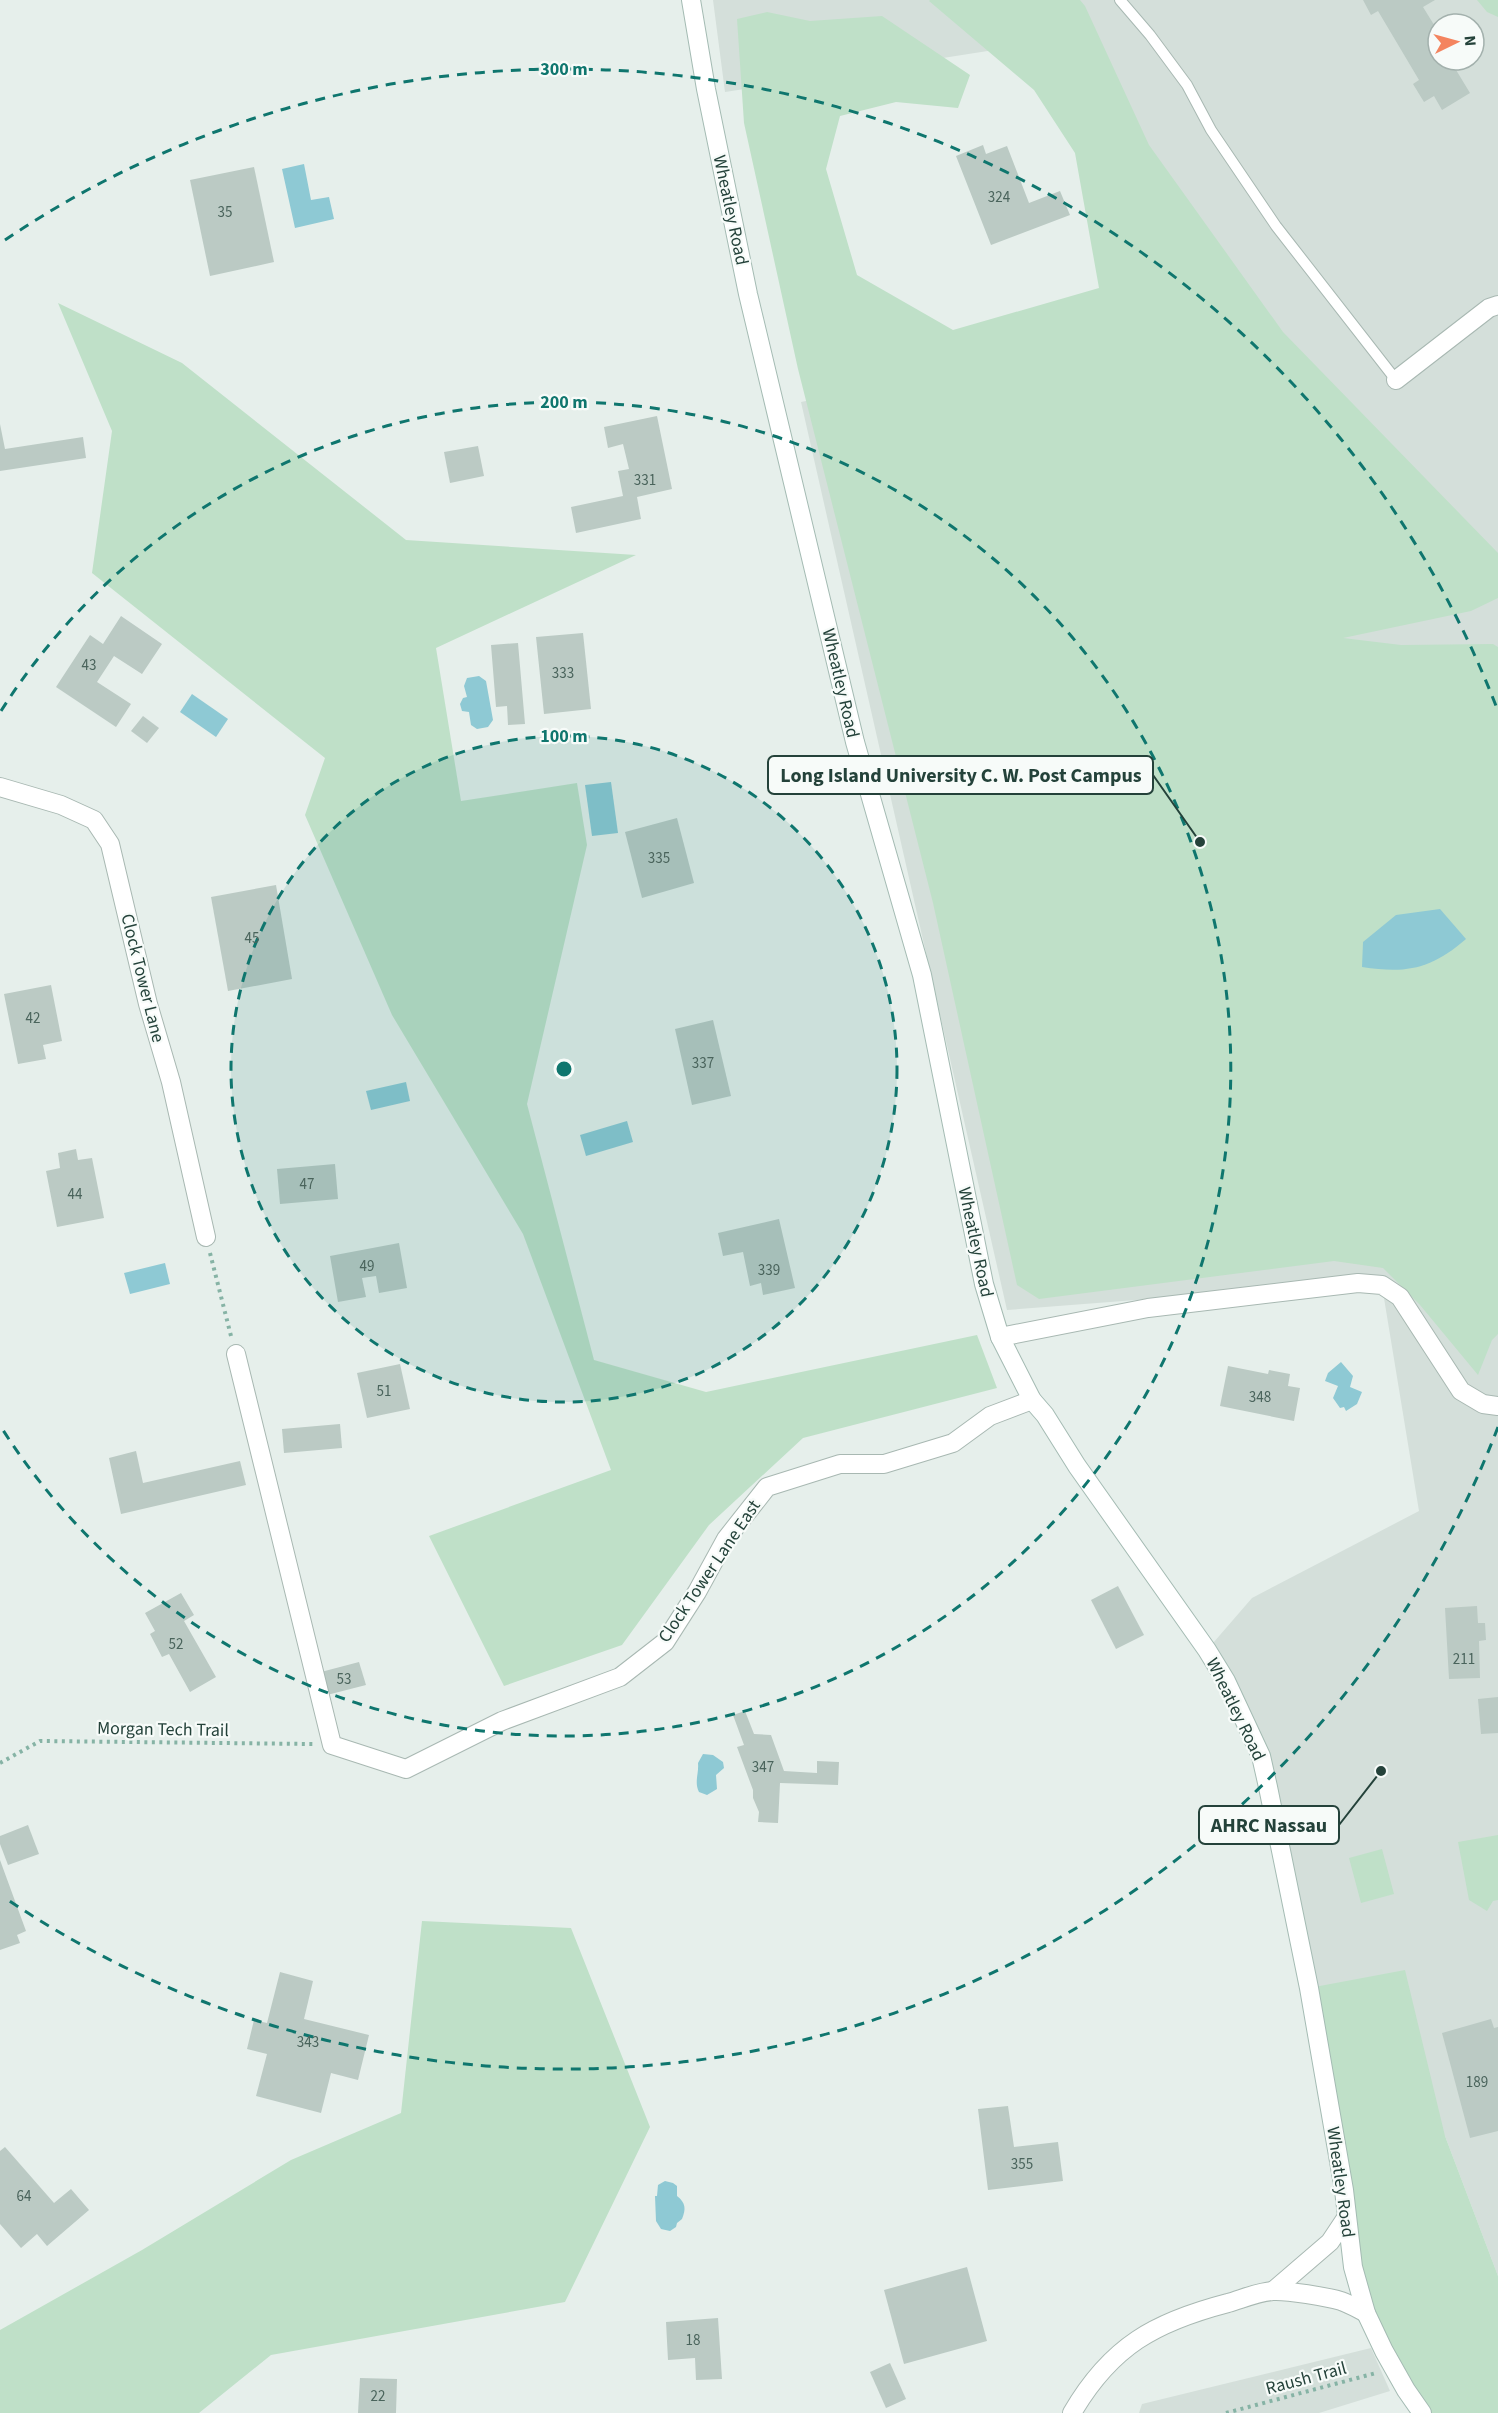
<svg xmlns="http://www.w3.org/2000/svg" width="1498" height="2413" viewBox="0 0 1498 2413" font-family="'Source Sans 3',sans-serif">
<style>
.built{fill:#d4dfda;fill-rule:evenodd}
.green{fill:#bfe0c8}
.water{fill:#8ec9d4}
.building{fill:#bbcac4}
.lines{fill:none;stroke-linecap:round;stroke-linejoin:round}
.service-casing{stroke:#a8b8b2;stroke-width:12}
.minor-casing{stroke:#a8b8b2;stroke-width:20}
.secondary-casing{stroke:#a4bbb3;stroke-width:20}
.path{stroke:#86b3a5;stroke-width:4;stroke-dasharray:3 4.5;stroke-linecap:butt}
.service{stroke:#fff;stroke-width:10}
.minor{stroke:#fff;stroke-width:18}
.secondary{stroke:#fff;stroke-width:18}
.ring{fill:none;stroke:#0f766e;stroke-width:3;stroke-dasharray:10 8}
.labels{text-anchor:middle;stroke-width:4.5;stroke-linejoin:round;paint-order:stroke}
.number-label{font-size:15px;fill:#4a645c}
.street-label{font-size:18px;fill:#24423a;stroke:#f7fbf9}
.centre{fill:#0f766e;stroke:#f7fbf9;stroke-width:3}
.ring-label{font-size:18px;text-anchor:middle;font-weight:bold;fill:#0f766e;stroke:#f7fbf9;stroke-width:4.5;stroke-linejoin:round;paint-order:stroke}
.leader{fill:none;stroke:#24423a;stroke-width:2}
.callout-dot{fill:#24423a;stroke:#f7fbf9;stroke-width:2}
.callout{fill:#f7fbf9;stroke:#24423a;stroke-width:2}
.callout-label{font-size:20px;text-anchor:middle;font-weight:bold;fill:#24423a}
</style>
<rect width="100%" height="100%" fill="#e6efeb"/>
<g class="built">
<path d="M713,0H1498V2276L1445,2136L1309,1988L1268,1787L1207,1650L1252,1598L1419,1511L1382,1286L1358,1283L1007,1310L801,402L1161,328L1052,41L725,92ZM1438,24H1474V60H1438Z"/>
<polygon points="1371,2348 1390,2391 1319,2413 1139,2413 1142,2404"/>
</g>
<g class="green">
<polygon points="930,0 1080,0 1085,6 1149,145 1283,332 1498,553 1498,598 1471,611 1343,638 1401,645 1493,644 1498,647 1498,1334 1492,1340 1478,1375 1420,1305 1383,1268 1334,1261 1039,1299 1017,1285 933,903 798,369 744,123 737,19 767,12 810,21 882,16 970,75 958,108 896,102 840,116 826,169 857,275 953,330 1099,288 1075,153 1034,90 929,1"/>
<polygon points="1477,0 1498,0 1498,17 1487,12"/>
<polygon points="58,303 182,363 406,540 636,555 436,648 461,801 577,783 587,845 527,1104 594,1360 706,1392 977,1335 997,1388 803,1438 709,1525 622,1645 504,1686 429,1536 611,1470 523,1234 392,1015 305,815 325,758 92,573 112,431"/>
<polygon points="1498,1835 1498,1900 1493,1901 1487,1911 1469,1900 1458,1842"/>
<polygon points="1382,1849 1394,1894 1361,1903 1349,1858"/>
<polygon points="422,1921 571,1928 650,2127 565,2302 271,2355 199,2413 0,2413 0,2330 142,2250 291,2160 401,2113"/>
<polygon points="1405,1970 1445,2136 1498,2276 1498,2413 1422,2413 1366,2313 1309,1988"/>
</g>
<g class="water">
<polygon points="304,164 311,200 329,197 334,219 295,228 282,169"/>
<polygon points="479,676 486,681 493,720 488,727 477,729 471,725 469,712 462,711 460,704 463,698 467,697 464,686 467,678"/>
<polygon points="192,694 228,719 216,737 180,712"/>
<polygon points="611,782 618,833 592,836 585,785"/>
<path d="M1440,909L1466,939C1431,969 1407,974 1362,967L1363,942L1396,915Z"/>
<polygon points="406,1082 410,1101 371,1110 366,1091"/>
<polygon points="627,1121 633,1142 586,1156 580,1135"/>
<polygon points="165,1263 170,1284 130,1294 124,1273"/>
<polygon points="1341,1362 1353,1376 1350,1387 1362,1392 1357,1404 1346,1411 1344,1407 1340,1408 1333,1398 1338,1386 1325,1381 1328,1373"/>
<path d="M703,1754L713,1755L723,1762L724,1768L716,1775L717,1789L707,1795L699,1792C694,1782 699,1774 698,1763Z"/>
<path d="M665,2181L673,2183L677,2186V2196C686,2203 686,2209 682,2219L677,2223L676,2227L670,2231L661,2229L656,2221L655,2196H657L658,2185Z"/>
</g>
<g class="building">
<polygon points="1363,0 1435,0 1423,7 1436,28 1438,27 1438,60 1450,60 1470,93 1442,110 1434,96 1424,102 1413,84 1419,80 1378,11 1371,15"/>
<polygon points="983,145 986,154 1007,146 1029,203 1060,191 1070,215 991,245 956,156"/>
<polygon points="254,167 274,262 210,276 190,180"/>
<polygon points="657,416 672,489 637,497 641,519 576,533 571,507 623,496 618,471 629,469 623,444 608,448 604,427"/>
<polygon points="0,424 5,449 83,437 86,458 0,471"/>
<polygon points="478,446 484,476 450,483 444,452"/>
<polygon points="121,616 162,644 142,674 114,656 97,682 131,704 116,727 56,687 90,635 103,644"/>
<polygon points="583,633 591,709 544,714 536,637"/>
<polygon points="518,643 525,724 508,725 507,706 496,707 491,645"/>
<polygon points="143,716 159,728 147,743 131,731"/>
<polygon points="677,818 694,883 642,898 625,832"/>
<polygon points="276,885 292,979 228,991 211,897"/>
<polygon points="51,985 62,1041 43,1045 46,1059 18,1064 4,994"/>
<polygon points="713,1020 731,1096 692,1105 675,1029"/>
<polygon points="76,1149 78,1160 92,1158 104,1218 57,1227 46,1171 60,1168 58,1153"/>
<polygon points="335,1164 338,1199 280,1204 277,1169"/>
<polygon points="779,1219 795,1288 763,1295 761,1283 750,1286 743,1252 723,1256 718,1233"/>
<polygon points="399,1243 407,1288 379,1293 376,1276 362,1278 366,1297 338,1302 330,1256"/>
<polygon points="400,1364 410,1409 367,1418 357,1373"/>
<polygon points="1228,1366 1268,1374 1269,1370 1290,1374 1288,1386 1300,1388 1294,1421 1220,1406"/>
<polygon points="340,1424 342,1448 284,1453 282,1429"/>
<polygon points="136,1451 143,1483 240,1461 246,1485 121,1514 109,1458"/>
<polygon points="1118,1586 1144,1635 1116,1649 1091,1600"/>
<polygon points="181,1593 194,1615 184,1621 216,1677 190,1692 169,1654 162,1657 150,1634 155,1631 145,1613"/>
<polygon points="1477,1606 1478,1623 1485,1623 1486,1640 1479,1641 1480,1678 1449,1679 1445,1608"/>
<polygon points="359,1662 366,1685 327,1695 321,1672"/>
<polygon points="1498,1697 1498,1733 1481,1734 1478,1699"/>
<polygon points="745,1711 754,1734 771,1735 784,1771 817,1773 817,1761 839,1762 838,1785 780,1783 778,1823 758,1822 759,1812 753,1798 753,1790 737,1747 744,1745 733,1715"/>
<polygon points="28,1825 39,1854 8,1865 0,1844 0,1836"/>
<polygon points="0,1860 26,1931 17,1935 20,1943 0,1950"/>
<polygon points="280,1972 313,1981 304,2019 369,2035 358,2080 331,2073 321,2113 256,2096 267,2054 247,2049 254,2020 267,2023"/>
<polygon points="1491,2019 1494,2028 1498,2027 1498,2131 1470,2138 1442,2033"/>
<polygon points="1008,2106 1014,2147 1058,2142 1063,2181 988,2190 978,2109"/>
<polygon points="5,2147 54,2203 71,2189 89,2210 47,2246 37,2234 21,2248 0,2224 0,2151"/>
<polygon points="967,2267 987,2341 904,2364 884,2290"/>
<polygon points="718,2318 722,2379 696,2380 695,2358 668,2360 666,2322"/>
<polygon points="890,2363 906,2399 886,2408 870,2372"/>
<polygon points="360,2378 397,2379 396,2413 358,2413"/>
</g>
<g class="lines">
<g class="service-casing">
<polyline id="service" points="1120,0 1150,35 1187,85 1211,130 1276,226 1396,380"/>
</g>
<g class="minor-casing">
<g id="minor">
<polyline points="1396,380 1489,308 1498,305"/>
<polyline points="0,787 61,805 94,820 110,844 148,1004 171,1082 206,1237"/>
<polyline points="1000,1337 1148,1308 1358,1283 1382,1285 1400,1297 1461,1391 1483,1404 1498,1406"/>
<polyline points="236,1354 332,1745 406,1769 502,1721 620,1677 665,1642 697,1592 726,1539 767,1487 840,1464 884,1464 953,1443 990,1416 1032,1400"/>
<polyline points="1273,2291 1330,2242 1346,2218"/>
<path d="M1072,2413C1111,2346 1155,2322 1228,2303C1242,2299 1258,2292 1273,2291C1286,2290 1328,2297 1341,2301C1350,2304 1358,2309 1366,2313"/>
</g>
</g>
<g class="secondary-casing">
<polyline id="secondary" points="691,0 706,89 748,294 855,742 922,975 984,1284 1000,1337 1032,1400 1045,1415 1077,1466 1207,1650 1226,1681 1261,1756 1268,1787 1309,1988 1344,2190 1353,2267 1366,2313 1384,2351 1406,2390 1422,2413"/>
</g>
<g class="path">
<polyline points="210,1253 231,1336"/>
<polyline points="0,1763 40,1741 313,1744"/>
<polyline points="1226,2413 1376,2373"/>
</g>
<use href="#service" class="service"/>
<use href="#minor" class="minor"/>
<use href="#secondary" class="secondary"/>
</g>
<circle cx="564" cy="1069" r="333" fill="#0f766e" fill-opacity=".12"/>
<g class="ring">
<circle cx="564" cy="1069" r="333"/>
<path d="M1 711A667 667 0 1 1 1 1427"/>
<path d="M1498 1427A1000 1000 0 0 1 5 1898M5 240A1000 1000 0 0 1 1498 711"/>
</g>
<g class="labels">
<g class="number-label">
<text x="999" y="202">324</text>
<text x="225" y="217">35</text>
<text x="645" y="485">331</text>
<text x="89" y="670">43</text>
<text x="563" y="678">333</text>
<text x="659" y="863">335</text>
<text x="252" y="943">45</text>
<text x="33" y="1023">42</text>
<text x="703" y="1068">337</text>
<text x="307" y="1189">47</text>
<text x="75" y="1199">44</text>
<text x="367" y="1271">49</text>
<text x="769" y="1275">339</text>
<text x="384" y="1396">51</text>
<text x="1260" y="1402">348</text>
<text x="176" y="1649">52</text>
<text x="1464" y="1664">211</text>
<text x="344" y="1684">53</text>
<text x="763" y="1772">347</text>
<text x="308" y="2047">343</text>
<text x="1477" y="2087">189</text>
<text x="1022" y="2169">355</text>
<text x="24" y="2201">64</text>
<text x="693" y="2345">18</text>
<text x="378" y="2401">22</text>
</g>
<g class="street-label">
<text transform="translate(731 210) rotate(78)" y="6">Wheatley Road</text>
<text transform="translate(841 683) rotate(77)" y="6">Wheatley Road</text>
<text transform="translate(143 978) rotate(76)" y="6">Clock Tower Lane</text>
<text transform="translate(976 1242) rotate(78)" y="6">Wheatley Road</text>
<text transform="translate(709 1571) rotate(-56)" y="6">Clock Tower Lane East</text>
<text transform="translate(1236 1709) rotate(64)" y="6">Wheatley Road</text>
<text transform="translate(163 1729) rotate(1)" y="6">Morgan Tech Trail</text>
<text transform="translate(1341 2182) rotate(82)" y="6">Wheatley Road</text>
<text transform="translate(1306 2378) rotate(-15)" y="6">Raush Trail</text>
</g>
</g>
<circle cx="564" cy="1069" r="9" class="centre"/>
<g class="ring-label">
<text x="564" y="75">300 m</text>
<text x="564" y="408">200 m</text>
<text x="564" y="742">100 m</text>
</g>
<path class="leader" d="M1200 842L1153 775M1381 1771L1339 1825"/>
<g class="callout-dot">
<circle cx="1200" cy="842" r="6"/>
<circle cx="1381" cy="1771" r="6"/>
</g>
<g class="callout">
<rect x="768" y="756" width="385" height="38" rx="6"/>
<rect x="1199" y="1806" width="140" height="38" rx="6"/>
</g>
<g class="callout-label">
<text x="961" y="782">Long Island University C. W. Post Campus</text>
<text x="1269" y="1832">AHRC Nassau</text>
</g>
<g transform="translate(1456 42) rotate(85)"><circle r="28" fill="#f7fbf9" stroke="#a3b1ad" stroke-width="1.5"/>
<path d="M0-4.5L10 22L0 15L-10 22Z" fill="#f4845f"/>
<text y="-9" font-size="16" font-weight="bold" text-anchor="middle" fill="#24423a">N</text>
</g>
</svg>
